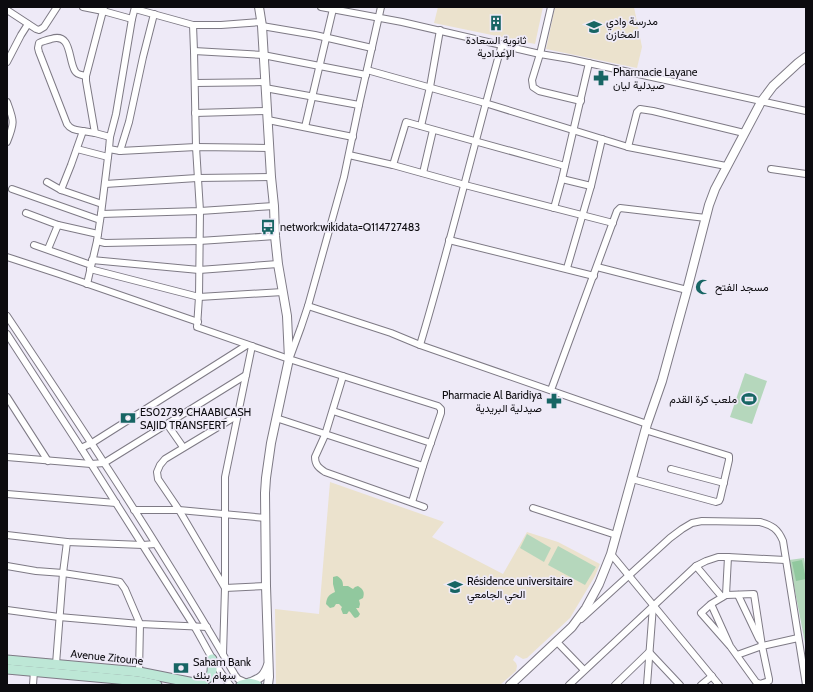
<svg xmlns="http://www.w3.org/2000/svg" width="813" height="692" viewBox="0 0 813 692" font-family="Cabin,Vazirmatn,sans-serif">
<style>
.education{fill:#ebe2cd}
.green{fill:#b5d7bc}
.forest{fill:#91c89e}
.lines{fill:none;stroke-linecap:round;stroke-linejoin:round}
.minor-casing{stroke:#7e7a85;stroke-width:8}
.tertiary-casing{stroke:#7e7a85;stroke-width:10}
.secondary-casing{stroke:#7e7a85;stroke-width:11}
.minor{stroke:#fff;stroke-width:6}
.tertiary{stroke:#fff;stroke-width:8}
.secondary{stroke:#bde7d6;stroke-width:9}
.labels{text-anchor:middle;stroke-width:3.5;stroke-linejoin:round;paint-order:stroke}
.poi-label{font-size:11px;fill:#0c0b0f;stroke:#eeeaf7;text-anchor:start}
.street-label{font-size:11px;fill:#0c0b0f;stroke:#eeeaf7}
</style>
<rect width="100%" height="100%" fill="#eeeaf7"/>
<g class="education">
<polygon points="438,7 543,7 535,44 434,23"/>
<polygon points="555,7 634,7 642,47 637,68 546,49"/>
<polygon points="330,482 444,522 432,537 503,574 527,532 558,542 600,564 595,576 570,618 527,658 523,659 516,655 513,660 516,663 517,666 516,671 500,685 276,685 275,609 319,614"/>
</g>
<g class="green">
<polygon points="745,373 767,381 752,424 730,417"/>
<polygon points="527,534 551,548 544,562 520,548"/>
<polygon points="558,546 596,567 585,585 548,565"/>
<polygon points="804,558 806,570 806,648 789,560"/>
</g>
<g class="forest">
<polygon points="802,560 806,579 796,581 792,562"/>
<path d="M337,576C342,579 343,581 343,586H348L353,589L355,587L358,586C363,589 365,592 363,598L359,600L360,604L359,608H356L360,614L358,617L355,618C352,616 352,613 349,611L347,614H343L341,609L342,607L339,604H336L334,607L330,608L326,604C327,596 329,595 335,592L333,584V577Z"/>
</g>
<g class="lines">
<g class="minor-casing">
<g id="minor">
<polyline points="83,7 103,11 132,19"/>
<polyline points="104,7 86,76 86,81 95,133 110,137"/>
<polyline points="135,7 132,19 116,114 110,137 109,149 120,151 196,147 269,148"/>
<polyline points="321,7 402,22 540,54 570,59 806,111"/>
<polyline points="551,7 540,54 532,80 533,87 539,91 581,101"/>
<polyline points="135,9 193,25 221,25 261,22"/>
<polyline points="7,10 36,29 39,30 44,27 57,7"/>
<polyline points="193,25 194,51 196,147 200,211 199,297 197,327 289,359 438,406 441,409 441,413 426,457 423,466 276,418"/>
<polyline points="262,26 315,35 372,48"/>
<polyline points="194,51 263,55 366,75"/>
<polyline points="7,62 21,35 28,24"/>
<polyline points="367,70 485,103 628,147 726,166"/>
<polyline points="195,83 265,82"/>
<polyline points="265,88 359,105"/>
<path d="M7,102C14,121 15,122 7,142"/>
<polyline points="195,113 267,111"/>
<polyline points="268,120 353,137"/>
<polyline points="421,126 430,87 440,30"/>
<polyline points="305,127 333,9"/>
<path d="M83,131C76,130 71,130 67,124L39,52L38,48L39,43C43,41 47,40 51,39C72,32 68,60 75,71C77,75 82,75 86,76"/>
<polyline points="95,133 83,131 71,165 61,190 102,204"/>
<polyline points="628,147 637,112 640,109 653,111 744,133"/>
<polyline points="77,149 108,157"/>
<polyline points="109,149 101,214 97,241 105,243 199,241 275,236"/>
<polyline points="120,151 129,122 143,57 154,14"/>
<polyline points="349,155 393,165 465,185 613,223"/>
<polyline points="393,165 406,122 565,166"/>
<polyline points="771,169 806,174"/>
<polyline points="423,173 433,130"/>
<polyline points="562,179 591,186"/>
<polyline points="47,182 61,190"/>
<polyline points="105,184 197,178 271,177"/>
<polyline points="12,189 100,220"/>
<polyline points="554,208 562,179 589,63"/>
<polyline points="26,213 58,225 98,234"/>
<polyline points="101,214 200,211 274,206"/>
<polyline points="449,240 594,276"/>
<polyline points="34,245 91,265"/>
<polyline points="48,249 58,225"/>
<polyline points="7,257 59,274 198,322"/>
<polyline points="92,260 199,270 278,264"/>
<polyline points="597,267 687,290"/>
<polyline points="567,268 591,186 602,139"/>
<polyline points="90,269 199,297 283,292"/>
<polyline points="87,284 97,241"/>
<polyline points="308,306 391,333 420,345 647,424"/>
<path d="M7,316C86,434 164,552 235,675L238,679L247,683"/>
<path d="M7,334L81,448L194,626C206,646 215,667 230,685"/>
<path d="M420,345C450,245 474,144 502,44"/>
<polyline points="290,357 301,327 308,306 344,177 359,105 381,7"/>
<path d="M343,376L325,435L315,457C315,465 319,468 325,472L424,507"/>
<polyline points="551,390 617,211 620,208 706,218"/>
<polyline points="7,397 48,461"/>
<polyline points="333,411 431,443"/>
<polyline points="238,415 165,459 160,465 157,472 158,479 179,510 225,588 266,586"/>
<polyline points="167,424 183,447"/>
<polyline points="81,448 92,443 247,345"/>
<polyline points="7,457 91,464 104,463 246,375"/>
<polyline points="671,469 724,483"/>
<polyline points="632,479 716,502 719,501 720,499 729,460 729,456 645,430"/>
<polyline points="7,494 116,503"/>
<polyline points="412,502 423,466"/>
<polyline points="533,508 616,535"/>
<polyline points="134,510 179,510 266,518"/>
<polyline points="7,535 67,542 143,545 155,544"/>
<polyline points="611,554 719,685"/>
<polyline points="7,566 36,571 63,573 109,580 120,582 125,589 140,624 139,672"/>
<polyline points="696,566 722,597"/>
<polyline points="726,595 728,557"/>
<polyline points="738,595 759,639"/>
<polyline points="711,604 730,646 756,682 760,684 769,681 769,679 762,646 754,594 726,595 711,604 701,613 730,646"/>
<polyline points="7,610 59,617 140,624 207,627"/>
<path d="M581,619L670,538L682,529L692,523L702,521L760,522C772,525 778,529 783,541L806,685"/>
<polyline points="557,642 584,670"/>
<polyline points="223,654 225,588 225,477 252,346"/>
<polyline points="737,655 762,646 798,638"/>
<polyline points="56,664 63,573 67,542"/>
<polyline points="33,685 34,671"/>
<polyline points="569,685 696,566 706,561 718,557 728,557 785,560"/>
<polyline points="615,685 649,652 680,685"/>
<polyline points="647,685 653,606"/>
<polyline points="701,685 712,676"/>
</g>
</g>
<g class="tertiary-casing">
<g id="tertiary">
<polyline points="259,7 262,26 271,177 274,206 275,236 278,264 287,316 289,359 271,443 266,478 265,493 266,586 269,677 268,685"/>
<path d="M249,683C260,678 264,677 268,665"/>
<polyline points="510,685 572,627 586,608 599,584 611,554 647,424 662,381 687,290 709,205 715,189 761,102 773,86 798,63 806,57"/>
</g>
</g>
<g class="secondary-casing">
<g id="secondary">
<polyline points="7,660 139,672 204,685"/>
<polyline points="7,669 107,678 138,681 157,685"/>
<path d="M197,683C213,678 213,675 212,659"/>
<polyline points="241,685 249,683 257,685"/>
</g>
</g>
<use href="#minor" class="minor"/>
<use href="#tertiary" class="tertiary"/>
<use href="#secondary" class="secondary"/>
</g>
<defs>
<g id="building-bare" transform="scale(1.2)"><path d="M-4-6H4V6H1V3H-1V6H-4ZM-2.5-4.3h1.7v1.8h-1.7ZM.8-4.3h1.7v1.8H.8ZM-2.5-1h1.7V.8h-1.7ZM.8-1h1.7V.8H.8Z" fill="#176564" stroke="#eeeaf7" stroke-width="2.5" paint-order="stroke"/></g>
<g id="school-bare" transform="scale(1.2)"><path d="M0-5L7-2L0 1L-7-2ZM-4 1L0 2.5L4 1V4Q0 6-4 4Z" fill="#176564" stroke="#eeeaf7" stroke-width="2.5" paint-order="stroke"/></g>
<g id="pharmacy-bare" transform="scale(1.2)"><path d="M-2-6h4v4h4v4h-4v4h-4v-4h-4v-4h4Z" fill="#176564" stroke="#eeeaf7" stroke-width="2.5" paint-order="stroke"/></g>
<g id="bus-bare" transform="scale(1.2)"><path d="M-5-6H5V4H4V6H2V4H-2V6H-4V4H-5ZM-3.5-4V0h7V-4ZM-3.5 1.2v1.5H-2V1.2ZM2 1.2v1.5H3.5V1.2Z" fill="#176564" stroke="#eeeaf7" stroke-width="2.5" paint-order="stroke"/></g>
<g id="mosque-bare" transform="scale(1.2)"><path d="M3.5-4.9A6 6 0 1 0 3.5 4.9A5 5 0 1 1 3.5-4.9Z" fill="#176564" stroke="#eeeaf7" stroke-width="2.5" paint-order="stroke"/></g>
<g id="stadium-bare" transform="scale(1.2)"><path d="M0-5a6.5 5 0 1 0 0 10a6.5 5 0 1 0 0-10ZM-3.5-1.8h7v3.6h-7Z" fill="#176564" stroke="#eeeaf7" stroke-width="2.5" paint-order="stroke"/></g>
<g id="bank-bare" transform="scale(1.2)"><path d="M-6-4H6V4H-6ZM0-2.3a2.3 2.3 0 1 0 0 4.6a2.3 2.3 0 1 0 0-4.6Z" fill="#176564" stroke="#eeeaf7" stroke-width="2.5" paint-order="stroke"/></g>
<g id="university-bare" transform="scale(1.2)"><path d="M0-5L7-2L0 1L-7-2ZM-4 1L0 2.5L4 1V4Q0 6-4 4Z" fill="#176564" stroke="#eeeaf7" stroke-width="2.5" paint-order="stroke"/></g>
</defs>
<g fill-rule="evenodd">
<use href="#building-bare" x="496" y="23"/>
<use href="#school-bare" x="594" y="27"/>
<use href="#pharmacy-bare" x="601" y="78"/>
<use href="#bus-bare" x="268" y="227"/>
<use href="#mosque-bare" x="703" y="287"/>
<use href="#stadium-bare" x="749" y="399"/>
<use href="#pharmacy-bare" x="554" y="401"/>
<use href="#bank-bare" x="128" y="418"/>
<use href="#university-bare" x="455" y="587"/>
<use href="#bank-bare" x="181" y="668"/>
</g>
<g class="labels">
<g class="poi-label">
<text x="606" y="25">مدرسة وادي<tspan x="606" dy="13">المخازن</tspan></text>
<text x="496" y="44" text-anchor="middle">ثانوية السعادة<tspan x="496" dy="13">الإعدادية</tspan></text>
<text x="613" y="76">Pharmacie Layane<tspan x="613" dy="13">صيدلية ليان</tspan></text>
<text x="280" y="231">network:wikidata=Q114727483</text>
<text x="715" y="291">مسجد الفتح</text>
<text x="542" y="399" text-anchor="end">Pharmacie Al Baridiya<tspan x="542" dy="13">صيدلية البريدية</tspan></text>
<text x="737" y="403" text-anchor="end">ملعب كرة القدم</text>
<text x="140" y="416">ES02739 CHAABICASH<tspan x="140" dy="13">SAJID TRANSFERT</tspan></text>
<text x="467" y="585">Résidence universitaire<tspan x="467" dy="13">الحي الجامعي</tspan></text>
<text x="193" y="666">Saham Bank<tspan x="193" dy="13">سهام بنك</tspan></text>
</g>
<g class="street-label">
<text transform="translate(107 657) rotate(6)" y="4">Avenue Zitoune</text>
</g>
</g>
<rect width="813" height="692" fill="none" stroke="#0c0b0f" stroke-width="16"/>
</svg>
